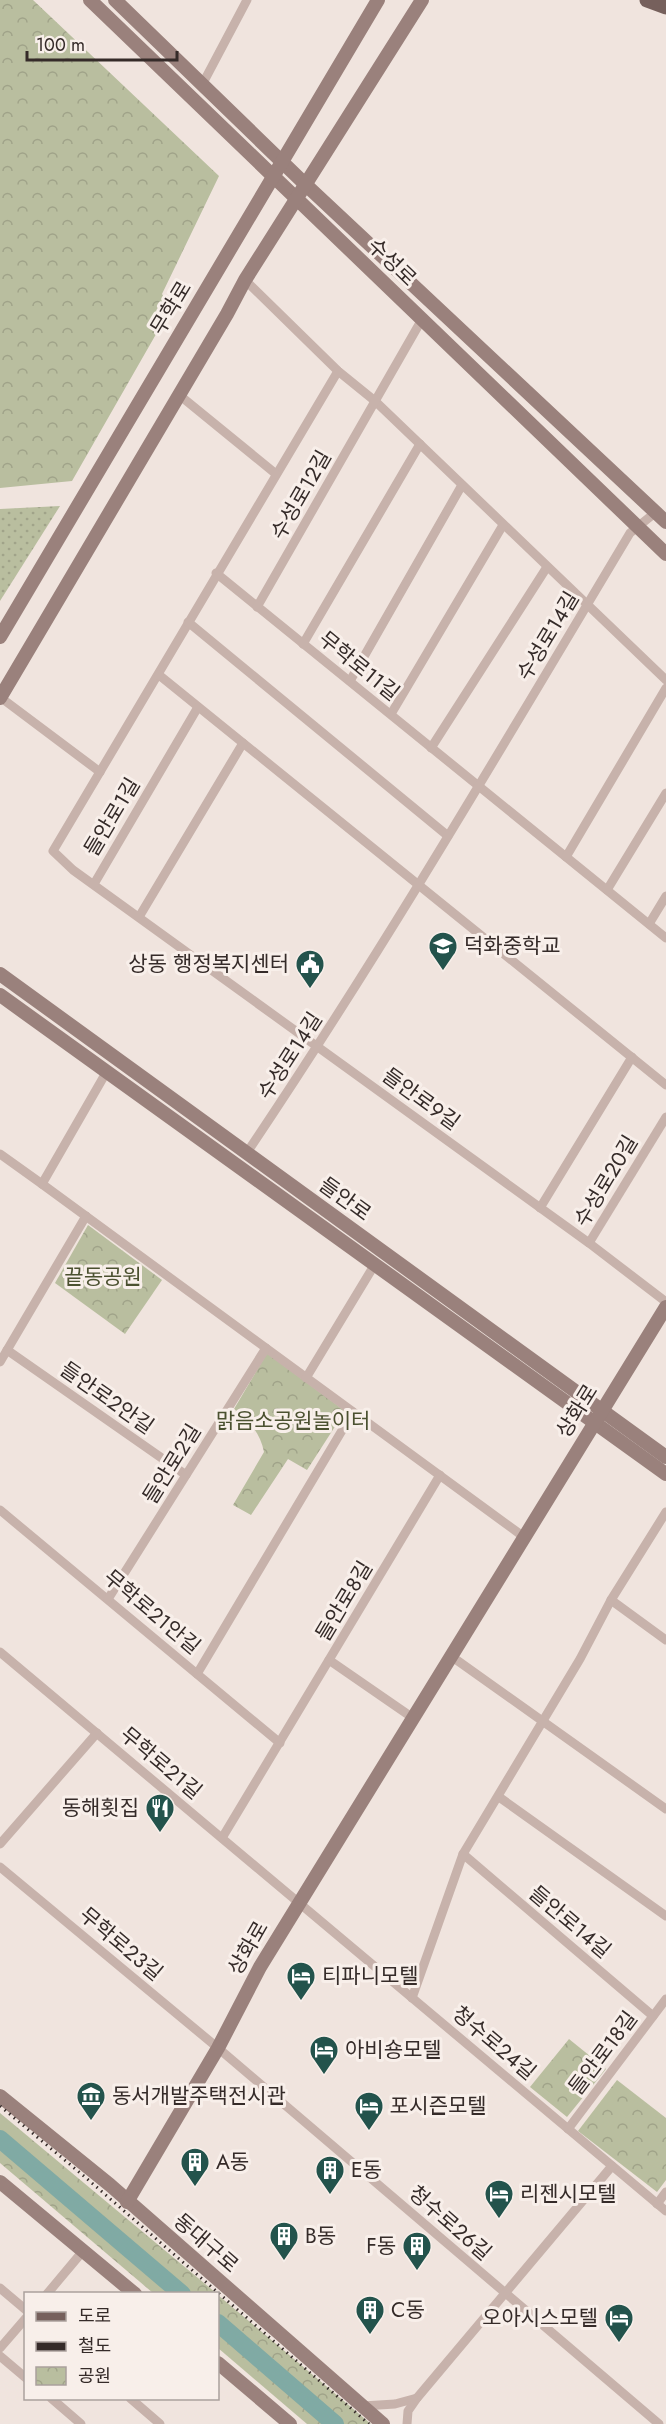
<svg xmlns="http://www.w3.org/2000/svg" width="666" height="2424" viewBox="0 0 666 2424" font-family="Jost,'Noto Sans KR',sans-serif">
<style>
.park{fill:url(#park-crowns)}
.garden{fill:url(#garden-dots)}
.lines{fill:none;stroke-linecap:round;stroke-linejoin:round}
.river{stroke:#80aaa4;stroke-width:18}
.street{stroke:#c7b2ab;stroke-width:9}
.secondary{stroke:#9a817c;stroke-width:14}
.primary{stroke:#76605c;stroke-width:15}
.rail{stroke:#352b29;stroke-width:3;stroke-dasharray:1.5 4.5;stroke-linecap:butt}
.labels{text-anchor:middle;stroke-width:6;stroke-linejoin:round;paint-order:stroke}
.street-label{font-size:21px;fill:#352b29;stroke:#f8efea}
.poi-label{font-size:21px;fill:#352b29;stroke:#f8efea;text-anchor:start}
.park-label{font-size:21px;fill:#4b5130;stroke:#f8efea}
</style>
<defs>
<pattern id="park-crowns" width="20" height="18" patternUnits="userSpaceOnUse" patternTransform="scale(1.5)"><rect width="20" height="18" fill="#b9be9f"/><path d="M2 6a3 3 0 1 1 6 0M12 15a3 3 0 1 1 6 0" fill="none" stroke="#a0a389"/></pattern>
<pattern id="garden-dots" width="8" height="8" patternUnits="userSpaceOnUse" patternTransform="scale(1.5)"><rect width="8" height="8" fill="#b9be9f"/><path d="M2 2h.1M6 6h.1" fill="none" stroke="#a0a389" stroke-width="1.8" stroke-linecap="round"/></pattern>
</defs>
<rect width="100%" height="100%" fill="#f0e4de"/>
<g class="park">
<polygon points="0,0 33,0 219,176 162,294 171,308 72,481 0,488"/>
<polygon points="88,1225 162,1280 125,1334 55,1283"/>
<path d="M267,1353L345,1411L307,1470L288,1459L251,1515L233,1505L264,1452C260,1432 249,1421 234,1409Z"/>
<polygon points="569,2039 606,2069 567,2117 530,2087"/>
<polygon points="617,2080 666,2118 666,2180 657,2192 578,2131"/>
<polygon points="0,2113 216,2293 153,2293 0,2163"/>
<polygon points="218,2295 371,2424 307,2424 218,2348"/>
</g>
<polygon class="garden" points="60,506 0,601 0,509"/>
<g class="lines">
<g class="river">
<polyline points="0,2139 182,2294"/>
<polyline points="218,2323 335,2424"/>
</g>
<g class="street">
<polyline points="202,85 247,0"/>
<polyline points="245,280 338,371 375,401 666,680"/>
<polyline points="338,371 53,851 73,870 589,1243 666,1302"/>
<polyline points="178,394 276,474"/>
<polyline points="216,573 666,938"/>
<polyline points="257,607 421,321"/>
<polyline points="188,622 448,836"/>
<polyline points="303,644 420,444"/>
<polyline points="159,675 666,1085"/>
<polyline points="350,681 462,485"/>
<polyline points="0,697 100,772"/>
<polyline points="391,714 503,525"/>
<polyline points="431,748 547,567"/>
<polyline points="566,857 666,688"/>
<polyline points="94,884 198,707"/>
<polyline points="607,890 666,793"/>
<polyline points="139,917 243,743"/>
<polyline points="649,924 666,896"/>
<polyline points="107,1071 42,1184 524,1537"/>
<polyline points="0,1154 42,1184"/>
<path d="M246,1154C382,952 505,742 630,533L656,512"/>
<polyline points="540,1208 632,1057"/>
<polyline points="589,1243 666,1117"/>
<polyline points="7,1350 186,1475"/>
<polyline points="0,1362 86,1216"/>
<polyline points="306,1378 375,1264"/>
<polyline points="0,1510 280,1743"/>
<polyline points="108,1599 266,1348"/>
<polyline points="611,1600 666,1640"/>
<polyline points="0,1652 666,2211"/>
<polyline points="451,1656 666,1809"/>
<polyline points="329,1660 413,1718"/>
<polyline points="197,1674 353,1412"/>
<polyline points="499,1797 666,1916"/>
<polyline points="222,1838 440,1475"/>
<polyline points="0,1844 97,1733"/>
<polyline points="463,1854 653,2016"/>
<polyline points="0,1867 218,2048 659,2424"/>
<polyline points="412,1998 463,1854 580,1659 611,1600 666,1512"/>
<polyline points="568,2129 666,1999"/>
<polyline points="657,2204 666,2192"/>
<polyline points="0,2288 26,2310"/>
<polyline points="47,2294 83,2251"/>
<polyline points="0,2348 26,2318"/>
<polyline points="0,2356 26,2378"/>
<polyline points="51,2398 81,2424"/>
<polyline points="130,2398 160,2424"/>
<polyline points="363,2406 395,2404 417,2398"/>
<polyline points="407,2424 408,2411 417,2398 612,2166"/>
</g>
<g class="secondary">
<polyline points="90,0 666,554"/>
<polyline points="115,0 306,185 666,522"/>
<polyline points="0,637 378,0"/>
<polyline points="0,698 227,314 245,280 422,0"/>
<polyline points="0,974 666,1457"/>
<polyline points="0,995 666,1474"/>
<polyline points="0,2096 110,2185 383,2424"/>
<polyline points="0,2182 135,2294"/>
<polyline points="127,2202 218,2048 260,1967 666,1307"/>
<polyline points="218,2363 290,2424"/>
</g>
<polyline class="primary" points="647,0 666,7"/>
<polyline class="rail" points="0,2106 85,2177 369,2424"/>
</g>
<defs>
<g id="school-pin" transform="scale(1.5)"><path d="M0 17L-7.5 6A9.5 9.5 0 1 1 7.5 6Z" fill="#23534c" stroke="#f8efea"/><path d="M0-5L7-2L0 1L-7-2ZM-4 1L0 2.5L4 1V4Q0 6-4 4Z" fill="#fff"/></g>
<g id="civic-pin" transform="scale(1.5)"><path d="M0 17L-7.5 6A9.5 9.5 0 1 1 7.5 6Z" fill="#23534c" stroke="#f8efea"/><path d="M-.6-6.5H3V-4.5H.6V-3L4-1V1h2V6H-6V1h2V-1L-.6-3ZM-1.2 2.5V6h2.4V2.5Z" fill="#fff"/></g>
<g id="restaurant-pin" transform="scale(1.5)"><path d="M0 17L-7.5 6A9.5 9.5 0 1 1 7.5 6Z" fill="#23534c" stroke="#f8efea"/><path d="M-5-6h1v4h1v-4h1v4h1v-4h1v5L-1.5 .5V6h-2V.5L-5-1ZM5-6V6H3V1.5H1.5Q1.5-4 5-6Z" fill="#fff"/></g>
<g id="hotel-pin" transform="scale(1.5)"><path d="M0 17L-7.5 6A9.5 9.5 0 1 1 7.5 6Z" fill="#23534c" stroke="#f8efea"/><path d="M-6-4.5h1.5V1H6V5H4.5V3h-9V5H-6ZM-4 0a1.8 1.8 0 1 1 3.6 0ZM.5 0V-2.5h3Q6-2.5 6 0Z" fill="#fff"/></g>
<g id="museum-pin" transform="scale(1.5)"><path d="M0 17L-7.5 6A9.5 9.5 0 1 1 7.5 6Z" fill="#23534c" stroke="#f8efea"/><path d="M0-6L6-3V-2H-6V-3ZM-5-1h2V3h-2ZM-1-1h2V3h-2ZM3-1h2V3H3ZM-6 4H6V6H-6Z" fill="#fff"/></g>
<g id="building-pin" transform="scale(1.5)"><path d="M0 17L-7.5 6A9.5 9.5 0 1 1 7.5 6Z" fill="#23534c" stroke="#f8efea"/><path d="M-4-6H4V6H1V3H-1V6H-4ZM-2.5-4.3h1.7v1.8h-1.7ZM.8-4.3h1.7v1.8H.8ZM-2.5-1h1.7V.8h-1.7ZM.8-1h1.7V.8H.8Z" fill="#fff"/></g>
</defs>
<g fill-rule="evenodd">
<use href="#school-pin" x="443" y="946"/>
<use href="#civic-pin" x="310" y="964"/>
<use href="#restaurant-pin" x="160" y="1808"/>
<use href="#hotel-pin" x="301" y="1976"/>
<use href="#hotel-pin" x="324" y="2050"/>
<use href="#museum-pin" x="91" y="2096"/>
<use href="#hotel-pin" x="369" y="2106"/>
<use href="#building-pin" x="195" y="2162"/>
<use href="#building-pin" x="330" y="2170"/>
<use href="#hotel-pin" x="499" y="2194"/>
<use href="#building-pin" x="284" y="2236"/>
<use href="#building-pin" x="417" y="2246"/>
<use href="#building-pin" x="370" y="2310"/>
<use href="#hotel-pin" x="619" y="2318"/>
</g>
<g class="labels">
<g class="street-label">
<text transform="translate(392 262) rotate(44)" y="7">수성로</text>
<text transform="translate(171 308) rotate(-59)" y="7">무학로</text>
<text transform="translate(301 495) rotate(-60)" y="7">수성로12길</text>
<text transform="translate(548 636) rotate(-59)" y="7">수성로14길</text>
<text transform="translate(359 666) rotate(39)" y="7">무학로11길</text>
<text transform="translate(112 817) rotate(-59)" y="7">들안로1길</text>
<text transform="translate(290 1056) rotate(-57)" y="7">수성로14길</text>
<text transform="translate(421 1099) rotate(36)" y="7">들안로9길</text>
<text transform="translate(606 1181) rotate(-59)" y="7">수성로20길</text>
<text transform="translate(345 1199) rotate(36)" y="7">들안로</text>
<text transform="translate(107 1398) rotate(35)" y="7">들안로2안길</text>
<text transform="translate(577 1411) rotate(-58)" y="7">상화로</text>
<text transform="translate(172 1464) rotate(-58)" y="7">들안로2길</text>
<text transform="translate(344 1601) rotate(-59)" y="7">들안로8길</text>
<text transform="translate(152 1612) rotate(40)" y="7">무학로21안길</text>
<text transform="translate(161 1763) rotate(40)" y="7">무학로21길</text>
<text transform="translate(570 1922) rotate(40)" y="7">들안로14길</text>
<text transform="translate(121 1944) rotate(40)" y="7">무학로23길</text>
<text transform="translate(248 1948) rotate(-60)" y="7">상화로</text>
<text transform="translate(494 2043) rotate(40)" y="7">청수로24길</text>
<text transform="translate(603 2053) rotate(-53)" y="7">들안로18길</text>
<text transform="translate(450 2223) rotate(41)" y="7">청수로26길</text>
<text transform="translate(206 2243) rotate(41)" y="7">동대구로</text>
</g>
<g class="poi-label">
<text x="464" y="953">덕화중학교</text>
<text x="289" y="971" text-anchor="end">상동 행정복지센터</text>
<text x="139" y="1815" text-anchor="end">동해횟집</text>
<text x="322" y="1983">티파니모텔</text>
<text x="345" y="2057">아비숑모텔</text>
<text x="112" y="2103">동서개발주택전시관</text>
<text x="390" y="2113">포시즌모텔</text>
<text x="216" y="2169">A동</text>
<text x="351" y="2177">E동</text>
<text x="520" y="2201">리젠시모텔</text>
<text x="305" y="2243">B동</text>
<text x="396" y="2253" text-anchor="end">F동</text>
<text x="391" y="2317">C동</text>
<text x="598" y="2325" text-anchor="end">오아시스모텔</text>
</g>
<g class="park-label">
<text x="103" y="1284">끝동공원</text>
<text x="293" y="1428">맑음소공원놀이터</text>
</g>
</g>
<rect x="24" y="2292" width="195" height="108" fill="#f8efea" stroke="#aaa19d" stroke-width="1.5"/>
<rect x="36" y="2312" width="30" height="9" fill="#76605c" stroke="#aaa19d" stroke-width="1.5"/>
<text x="78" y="2322" font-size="18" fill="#352b29">도로</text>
<rect x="36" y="2342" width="30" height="9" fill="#352b29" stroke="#aaa19d" stroke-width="1.5"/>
<text x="78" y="2352" font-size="18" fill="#352b29">철도</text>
<rect x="36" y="2367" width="30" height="18" fill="url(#park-crowns)" stroke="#aaa19d" stroke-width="1.5"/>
<text x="78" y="2382" font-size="18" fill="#352b29">공원</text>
<path d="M27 51v9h150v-9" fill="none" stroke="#352b29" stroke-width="3"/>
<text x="36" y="51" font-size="18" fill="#352b29" stroke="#f8efea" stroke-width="4.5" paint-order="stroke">100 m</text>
</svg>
